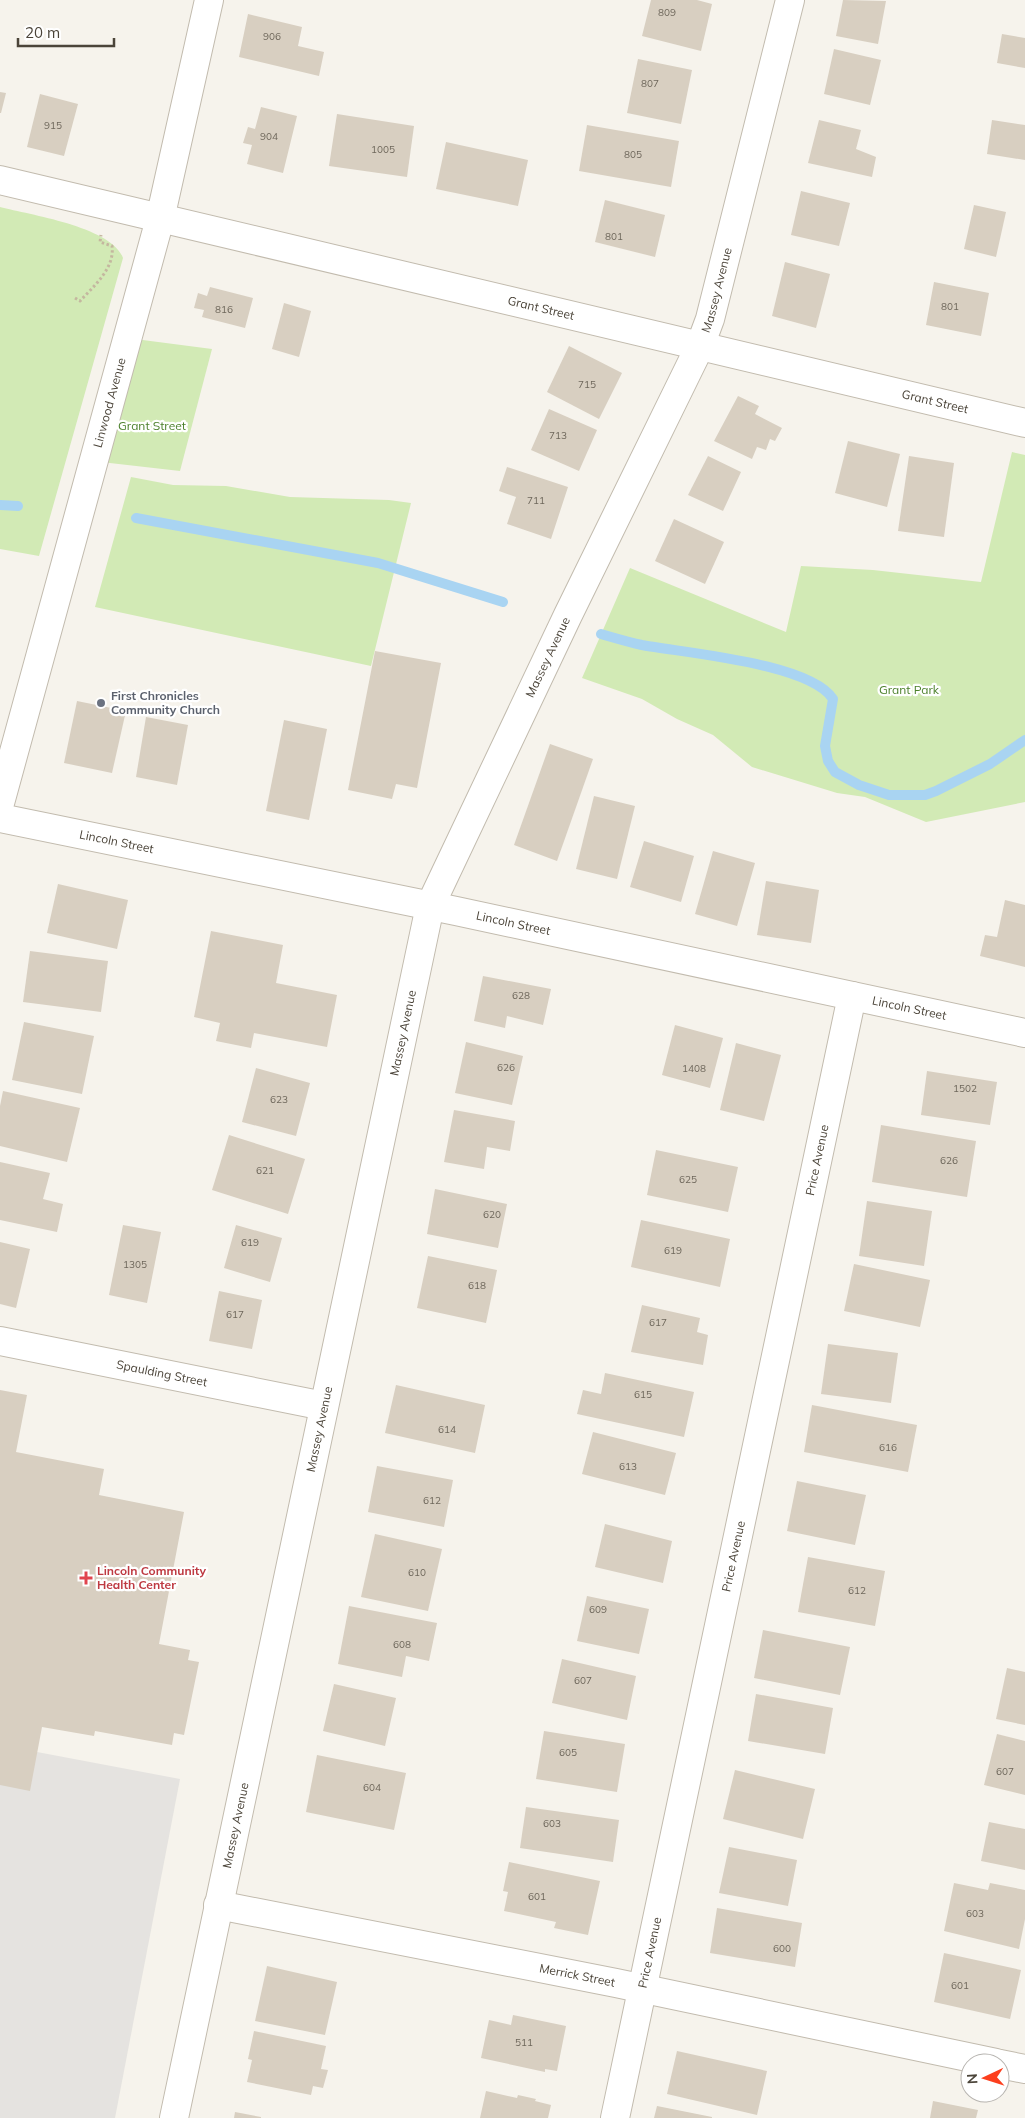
<svg xmlns="http://www.w3.org/2000/svg" width="1025" height="2118" viewBox="0 0 1025 2118" font-family="Mulish,sans-serif">
<style>
.green{fill:#d2eab5}
.parking{fill:#e5e3e0}
.lines{fill:none;stroke-linecap:round;stroke-linejoin:round}
.stream{stroke:#a9d4f2;stroke-width:10}
.building{fill:#d8cfc1}
.minor-casing{stroke:#c2bbae;stroke-width:30}
.path{stroke:#c4b79f;stroke-width:3;stroke-dasharray:2.5 2.5;stroke-linecap:butt}
.minor{stroke:#fff;stroke-width:28}
.worship-dot{fill:#6b7280;stroke:#fff;stroke-width:2}
.health-dot{fill:#e0444e;stroke:#fff;stroke-width:2}
.labels{text-anchor:middle;stroke-width:4.5;stroke-linejoin:round;paint-order:stroke}
.number-label{font-size:10px;fill:#6e675b}
.street-label{font-size:12px;fill:#4b4439;stroke:#fff}
.park-label{font-size:12px;fill:#4a7f2a;stroke:#fff}
.worship-label{font-size:12px;font-weight:bold;fill:#5b616d;stroke:#fff;text-anchor:start}
.health-label{font-size:12px;font-weight:bold;fill:#be3a42;stroke:#fff;text-anchor:start}
</style>
<rect width="100%" height="100%" fill="#f6f3ec"/>
<g class="green">
<path d="M0,207C31,215 112,227 123,258L39,556L0,549Z"/>
<polygon points="135,339 212,349 180,471 101,462"/>
<polygon points="1012,452 1025,455 1025,802 926,822 865,797 837,793 752,767 713,735 677,719 642,699 582,678 630,568 786,632 801,566 873,570 981,582"/>
<polygon points="131,477 173,485 226,486 290,497 389,500 411,503 371,666 95,607"/>
</g>
<polygon class="parking" points="0,1745 180,1779 115,2118 0,2118"/>
<g class="lines">
<g class="stream">
<polyline points="0,505 18,506"/>
<polyline points="136,518 378,563 503,602"/>
<path d="M601,634C615,638 628,642 642,645C684,653 810,663 833,699L825,746L828,761L835,772L859,785L889,795H925L936,791L990,764L1025,740"/>
</g>
</g>
<g class="building">
<polygon points="651,0 697,0 712,4 701,51 642,36"/>
<polygon points="843,0 886,1 878,44 836,36"/>
<polygon points="248,14 302,27 298,46 324,52 319,76 239,57"/>
<polygon points="1002,34 1025,38 1025,68 997,63"/>
<polygon points="834,49 881,60 870,105 824,94"/>
<polygon points="638,59 692,70 681,124 627,113"/>
<polygon points="0,92 6,93 1,113 0,113"/>
<polygon points="40,94 78,104 64,156 27,147"/>
<polygon points="261,107 297,116 283,173 247,164 252,145 243,143 248,127 255,129"/>
<polygon points="337,114 414,126 407,177 329,166"/>
<polygon points="819,120 861,130 856,149 876,157 872,177 808,163"/>
<polygon points="992,120 1025,125 1025,160 987,154"/>
<polygon points="587,125 679,141 671,187 579,171"/>
<polygon points="446,142 528,160 518,206 436,189"/>
<polygon points="801,191 850,203 839,246 791,235"/>
<polygon points="605,200 665,215 655,257 595,242"/>
<polygon points="974,205 1006,212 996,257 964,249"/>
<polygon points="785,262 830,274 816,328 772,316"/>
<polygon points="934,282 989,293 981,336 926,325"/>
<polygon points="210,287 253,298 245,328 202,317 204,310 194,308 198,293 207,296"/>
<polygon points="284,303 311,311 299,357 272,349"/>
<polygon points="569,346 622,373 599,419 547,392"/>
<polygon points="738,396 759,406 755,414 782,428 775,441 770,439 766,450 757,447 752,459 714,441"/>
<polygon points="549,409 597,430 579,471 531,450"/>
<polygon points="848,441 900,454 887,507 835,493"/>
<polygon points="708,456 741,472 723,511 688,495"/>
<polygon points="909,456 954,463 944,537 898,531"/>
<polygon points="507,467 568,487 551,539 507,524 516,497 499,491"/>
<polygon points="674,519 724,542 705,584 655,561"/>
<polygon points="375,651 441,663 417,788 396,784 392,799 348,790"/>
<polygon points="77,701 126,711 112,773 64,763"/>
<polygon points="146,717 188,725 177,785 136,777"/>
<polygon points="284,720 327,729 309,820 266,811"/>
<polygon points="550,744 593,759 557,861 514,845"/>
<polygon points="594,796 635,806 617,879 576,869"/>
<polygon points="644,841 694,856 681,902 630,887"/>
<polygon points="713,851 755,863 737,926 695,914"/>
<polygon points="766,881 819,890 811,943 757,935"/>
<polygon points="58,884 128,900 117,949 47,933"/>
<polygon points="1005,900 1025,905 1025,967 980,956 985,935 997,937"/>
<polygon points="211,931 283,945 276,983 337,995 327,1047 254,1033 251,1048 216,1041 220,1023 194,1017"/>
<polygon points="30,951 108,961 101,1012 23,1002"/>
<polygon points="483,976 551,989 543,1025 507,1016 505,1028 474,1021"/>
<polygon points="24,1022 94,1036 82,1094 12,1080"/>
<polygon points="675,1025 723,1038 710,1088 662,1075"/>
<polygon points="466,1042 523,1056 512,1105 455,1093"/>
<polygon points="736,1043 781,1055 764,1121 720,1110"/>
<polygon points="256,1068 310,1083 296,1136 242,1122"/>
<polygon points="927,1071 997,1082 990,1125 921,1115"/>
<polygon points="3,1091 80,1108 67,1162 0,1146 0,1106"/>
<polygon points="454,1110 515,1121 510,1151 487,1147 484,1169 444,1162"/>
<polygon points="881,1125 976,1141 967,1197 872,1182"/>
<polygon points="229,1135 305,1159 288,1214 212,1190"/>
<polygon points="656,1150 738,1167 728,1212 647,1195"/>
<polygon points="0,1162 50,1173 43,1199 63,1204 57,1232 0,1220"/>
<polygon points="435,1189 507,1204 498,1248 427,1234"/>
<polygon points="867,1201 932,1211 924,1266 859,1256"/>
<polygon points="641,1220 730,1239 720,1287 631,1267"/>
<polygon points="123,1225 161,1232 147,1303 109,1295"/>
<polygon points="236,1225 282,1238 270,1282 224,1268"/>
<polygon points="0,1242 30,1249 16,1308 0,1304"/>
<polygon points="428,1256 497,1270 486,1323 417,1308"/>
<polygon points="854,1264 930,1280 920,1327 844,1311"/>
<polygon points="219,1291 262,1300 252,1349 209,1341"/>
<polygon points="642,1305 700,1318 697,1332 708,1335 703,1365 631,1352"/>
<polygon points="828,1344 898,1353 891,1403 821,1394"/>
<polygon points="605,1373 694,1392 684,1437 577,1414 583,1390 601,1394"/>
<polygon points="396,1385 485,1405 475,1453 385,1433"/>
<polygon points="0,1390 27,1395 16,1452 104,1469 99,1495 184,1512 159,1644 190,1650 188,1660 199,1662 184,1735 174,1733 172,1745 95,1731 94,1736 42,1727 30,1791 0,1785"/>
<polygon points="812,1405 917,1425 908,1472 804,1452"/>
<polygon points="593,1432 676,1453 665,1495 582,1474"/>
<polygon points="377,1466 453,1480 444,1527 368,1512"/>
<polygon points="797,1481 866,1495 855,1545 787,1531"/>
<polygon points="605,1524 672,1541 663,1583 595,1567"/>
<polygon points="375,1534 442,1549 428,1611 361,1597"/>
<polygon points="808,1557 885,1571 875,1626 798,1612"/>
<polygon points="587,1596 649,1609 639,1654 577,1641"/>
<polygon points="349,1606 437,1623 429,1661 406,1656 402,1677 338,1664"/>
<polygon points="763,1630 850,1647 840,1695 754,1678"/>
<polygon points="562,1659 636,1676 627,1720 552,1703"/>
<polygon points="1007,1668 1025,1672 1025,1725 996,1719"/>
<polygon points="334,1684 396,1698 385,1746 323,1731"/>
<polygon points="756,1694 833,1708 825,1754 748,1741"/>
<polygon points="544,1731 625,1744 617,1792 536,1779"/>
<polygon points="997,1734 1025,1741 1025,1795 984,1785"/>
<polygon points="317,1755 406,1773 394,1830 306,1812"/>
<polygon points="735,1770 815,1789 803,1839 723,1819"/>
<polygon points="526,1807 619,1820 613,1862 520,1848"/>
<polygon points="989,1822 1025,1829 1025,1870 981,1861"/>
<polygon points="729,1847 797,1860 788,1906 719,1893"/>
<polygon points="509,1862 600,1881 588,1935 554,1928 556,1922 504,1911 508,1892 503,1891"/>
<polygon points="954,1883 988,1890 990,1883 1025,1890 1025,1919 1019,1949 944,1931"/>
<polygon points="717,1908 802,1923 795,1967 710,1953"/>
<polygon points="944,1953 1021,1970 1010,2019 934,2002"/>
<polygon points="267,1966 337,1982 325,2035 255,2021"/>
<polygon points="513,2015 566,2026 557,2071 545,2069 545,2072 481,2058 489,2020 511,2025"/>
<polygon points="254,2031 326,2046 321,2069 328,2070 323,2088 313,2086 311,2095 247,2082 252,2060 248,2059"/>
<polygon points="677,2051 767,2071 757,2115 667,2094"/>
<polygon points="486,2091 517,2098 518,2095 536,2099 535,2101 551,2105 548,2118 480,2118"/>
<polygon points="933,2101 978,2110 976,2118 930,2118"/>
<polygon points="657,2106 712,2117 712,2118 654,2118"/>
<polygon points="235,2112 261,2117 261,2118 234,2118"/>
</g>
<g class="lines">
<g class="minor-casing">
<g id="minor">
<path id="s1" d="M0,180L1025,423"/>
<path id="s2" d="M0,803L160,219L209,0"/>
<path id="s3" d="M0,818L456,911L1025,1033"/>
<path id="s4" d="M0,1341L324,1406"/>
<path id="s5" d="M218,1905L616,1983L996,2063"/>
<polyline points="1000,2064 1025,2069"/>
<path id="s6" d="M174,2118L430,906L568,615L700,346L710,319L790,0"/>
<path id="s7" d="M615,2118L852,996"/>
</g>
</g>
<path class="path" d="M75,298L80,301C94,286 115,268 112,246L100,242L101,235"/>
<use href="#minor" class="minor"/>
</g>
<circle class="worship-dot" cx="101" cy="703" r="5"/>
<path class="health-dot" d="M83.5 1570.5h5v5h5v5h-5v5h-5v-5h-5v-5h5z"/>
<g class="labels">
<g class="number-label">
<text x="667" y="16">809</text>
<text x="272" y="40">906</text>
<text x="650" y="87">807</text>
<text x="53" y="129">915</text>
<text x="269" y="140">904</text>
<text x="383" y="153">1005</text>
<text x="633" y="158">805</text>
<text x="614" y="240">801</text>
<text x="950" y="310">801</text>
<text x="224" y="313">816</text>
<text x="587" y="388">715</text>
<text x="558" y="439">713</text>
<text x="536" y="504">711</text>
<text x="521" y="999">628</text>
<text x="506" y="1071">626</text>
<text x="694" y="1072">1408</text>
<text x="965" y="1092">1502</text>
<text x="279" y="1103">623</text>
<text x="949" y="1164">626</text>
<text x="265" y="1174">621</text>
<text x="688" y="1183">625</text>
<text x="492" y="1218">620</text>
<text x="250" y="1246">619</text>
<text x="673" y="1254">619</text>
<text x="135" y="1268">1305</text>
<text x="477" y="1289">618</text>
<text x="235" y="1318">617</text>
<text x="658" y="1326">617</text>
<text x="643" y="1398">615</text>
<text x="447" y="1433">614</text>
<text x="888" y="1451">616</text>
<text x="628" y="1470">613</text>
<text x="432" y="1504">612</text>
<text x="417" y="1576">610</text>
<text x="857" y="1594">612</text>
<text x="598" y="1613">609</text>
<text x="402" y="1648">608</text>
<text x="583" y="1684">607</text>
<text x="568" y="1756">605</text>
<text x="1005" y="1775">607</text>
<text x="372" y="1791">604</text>
<text x="552" y="1827">603</text>
<text x="537" y="1900">601</text>
<text x="975" y="1917">603</text>
<text x="782" y="1952">600</text>
<text x="960" y="1989">601</text>
<text x="524" y="2046">511</text>
</g>
<g class="street-label">
<text dy="4" stroke="none"><textPath href="#s6" startOffset="1919">Massey Avenue</textPath></text>
<text dy="4" stroke="none"><textPath href="#s1" startOffset="556">Grant Street</textPath></text>
<text dy="4" stroke="none"><textPath href="#s1" startOffset="961">Grant Street</textPath></text>
<text dy="4" stroke="none"><textPath href="#s2" startOffset="415">Linwood Avenue</textPath></text>
<text dy="4" stroke="none"><textPath href="#s6" startOffset="1514">Massey Avenue</textPath></text>
<text dy="4" stroke="none"><textPath href="#s3" startOffset="119">Lincoln Street</textPath></text>
<text dy="4" stroke="none"><textPath href="#s3" startOffset="524">Lincoln Street</textPath></text>
<text dy="4" stroke="none"><textPath href="#s3" startOffset="929">Lincoln Street</textPath></text>
<text dy="4" stroke="none"><textPath href="#s6" startOffset="1109">Massey Avenue</textPath></text>
<text dy="4" stroke="none"><textPath href="#s7" startOffset="979">Price Avenue</textPath></text>
<text dy="4" stroke="none"><textPath href="#s4" startOffset="165">Spaulding Street</textPath></text>
<text dy="4" stroke="none"><textPath href="#s6" startOffset="704">Massey Avenue</textPath></text>
<text dy="4" stroke="none"><textPath href="#s7" startOffset="574">Price Avenue</textPath></text>
<text dy="4" stroke="none"><textPath href="#s6" startOffset="299">Massey Avenue</textPath></text>
<text dy="4" stroke="none"><textPath href="#s7" startOffset="169">Price Avenue</textPath></text>
<text dy="4" stroke="none"><textPath href="#s5" startOffset="366">Merrick Street</textPath></text>
</g>
<g class="park-label">
<text x="152" y="430">Grant Street</text>
<text x="909" y="694">Grant Park</text>
</g>
<g class="worship-label">
<text x="111" y="700">First Chronicles<tspan x="111" dy="14">Community Church</tspan></text>
</g>
<g class="health-label">
<text x="97" y="1575">Lincoln Community<tspan x="97" dy="14">Health Center</tspan></text>
</g>
</g>
<g transform="translate(985 2078) rotate(266)"><circle r="24" fill="#ffffff" stroke="#b7b4b0"/>
<path d="M0-4L9 19L0 12L-9 19Z" fill="#fc3f1d"/>
<text y="-8" font-size="14" font-weight="bold" text-anchor="middle" fill="#4b4439">N</text>
</g>
<path d="M18 38v8h96v-8" fill="none" stroke="#4b4439" stroke-width="2.5"/>
<text x="25" y="38" font-size="15" fill="#4b4439" stroke="#ffffff" stroke-width="4" paint-order="stroke">20 m</text>
</svg>
